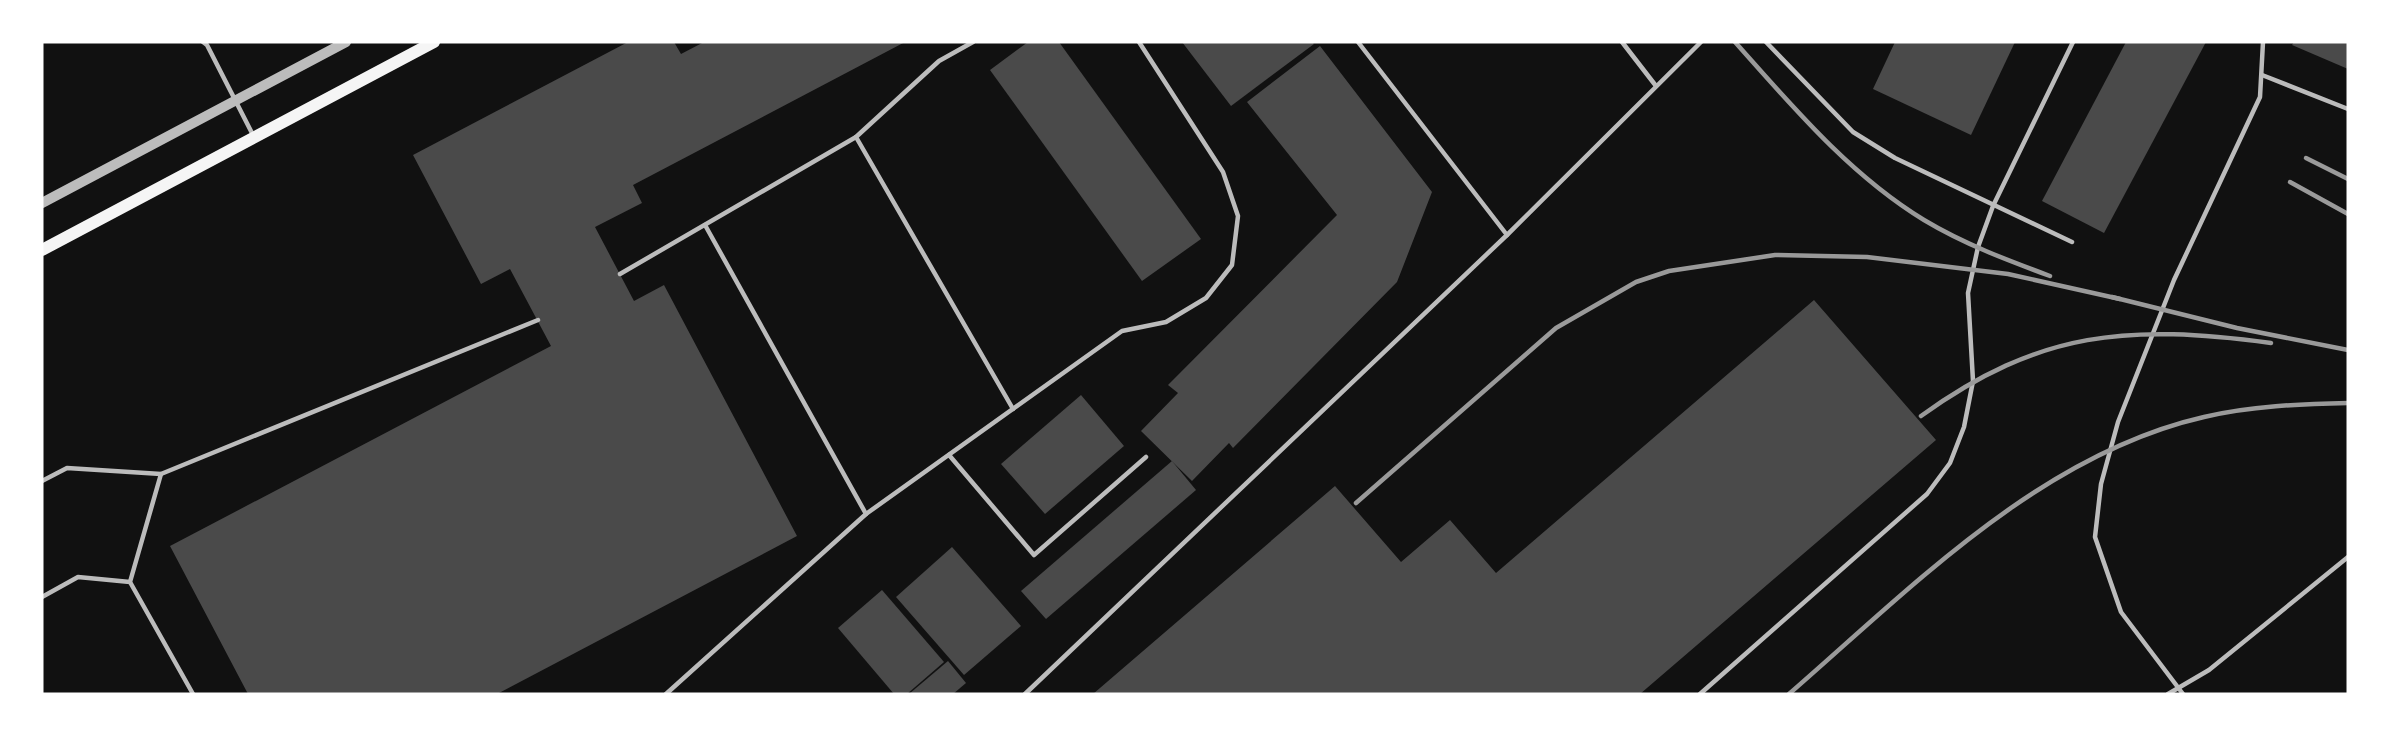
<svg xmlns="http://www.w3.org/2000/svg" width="2390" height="736" viewBox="0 0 2390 736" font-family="Barlow,sans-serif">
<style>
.building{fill:#4a4a4a}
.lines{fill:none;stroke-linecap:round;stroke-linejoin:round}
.service{stroke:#bcbcbc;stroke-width:4.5}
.tertiary{stroke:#bcbcbc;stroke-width:10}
.secondary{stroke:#f5f5f5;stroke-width:12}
.rail{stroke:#9a9a9a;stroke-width:4.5}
</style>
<rect width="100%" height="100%" fill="#111"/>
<g class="building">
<polygon points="628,42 674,42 681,54 704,42 905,42 633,185 642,203 595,227 634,301 664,285 797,536 497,694 248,694 170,546 551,346 510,269 481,284 413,155"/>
<polygon points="1028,42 1059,42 1201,239 1142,281 990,70"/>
<polygon points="1182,42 1312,42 1314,44 1231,106"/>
<polygon points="1895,42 2015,42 1971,135 1873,89"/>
<polygon points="2126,42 2206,42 2104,233 2042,201"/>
<polygon points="2294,42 2348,42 2348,69 2292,45"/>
<polygon points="1320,46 1432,192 1397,282 1233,448 1229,443 1192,481 1141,431 1178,393 1168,385 1337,215 1247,102"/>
<polygon points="1814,300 1936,440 1640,694 1093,694 1335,486 1401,562 1450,520 1496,573"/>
<polygon points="1081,395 1124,446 1045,514 1001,464"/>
<polygon points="1172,461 1196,490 1046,619 1021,591"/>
<polygon points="952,547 1021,626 964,675 896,597"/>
<polygon points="882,590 944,662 907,694 894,694 838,628"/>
<polygon points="948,661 966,683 953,694 909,694"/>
</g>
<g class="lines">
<g class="service">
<polyline points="203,42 207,45 254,137"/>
<polyline points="1358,42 1507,235"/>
<polyline points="1622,42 1656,86"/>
<polyline points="1766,42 1853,132 1895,158 2072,242"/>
<polyline points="2262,75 2348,109"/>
<polyline points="856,137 1013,409"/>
<polyline points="705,225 866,514"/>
<polyline points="620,274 856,137 939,61 973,42"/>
<polyline points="949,455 1034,555 1146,457"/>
<polyline points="42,481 67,468 161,474"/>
<polyline points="42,597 78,577 130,582"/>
<polyline points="193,694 130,582 161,474 538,320"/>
<polyline points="666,694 866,514 1122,331 1166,322 1206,298 1232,265 1238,216 1223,172 1139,42"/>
<polyline points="1025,694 1507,235 1701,42"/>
<polyline points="1700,694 1927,494 1950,463 1964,427 1973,381 1968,293 1978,247 1993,206 2073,42"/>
<polyline points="2168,694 2209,670 2348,557"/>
<polyline points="2183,694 2121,612 2095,537 2101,484 2118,422 2174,280 2260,97 2263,42"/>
</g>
<polyline class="tertiary" points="42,203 346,42"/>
<polyline class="secondary" points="42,250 434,42"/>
<g class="rail">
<path d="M1735,42C1792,106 1850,175 1924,220C1964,244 2007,260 2050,276"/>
<polyline points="2306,158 2348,179"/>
<polyline points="2290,182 2348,214"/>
<polyline points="2112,297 2237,328 2348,350"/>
<path d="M1921,416C2040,330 2129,324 2271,343"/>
<polyline points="1356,503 1556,328 1636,282 1669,271 1775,255 1867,257 2008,274 2120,299"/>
<path d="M1789,694C1911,588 2041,454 2204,417C2250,406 2301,404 2348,403"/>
</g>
</g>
<rect width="2390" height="736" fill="none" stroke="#ffffff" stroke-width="87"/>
</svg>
